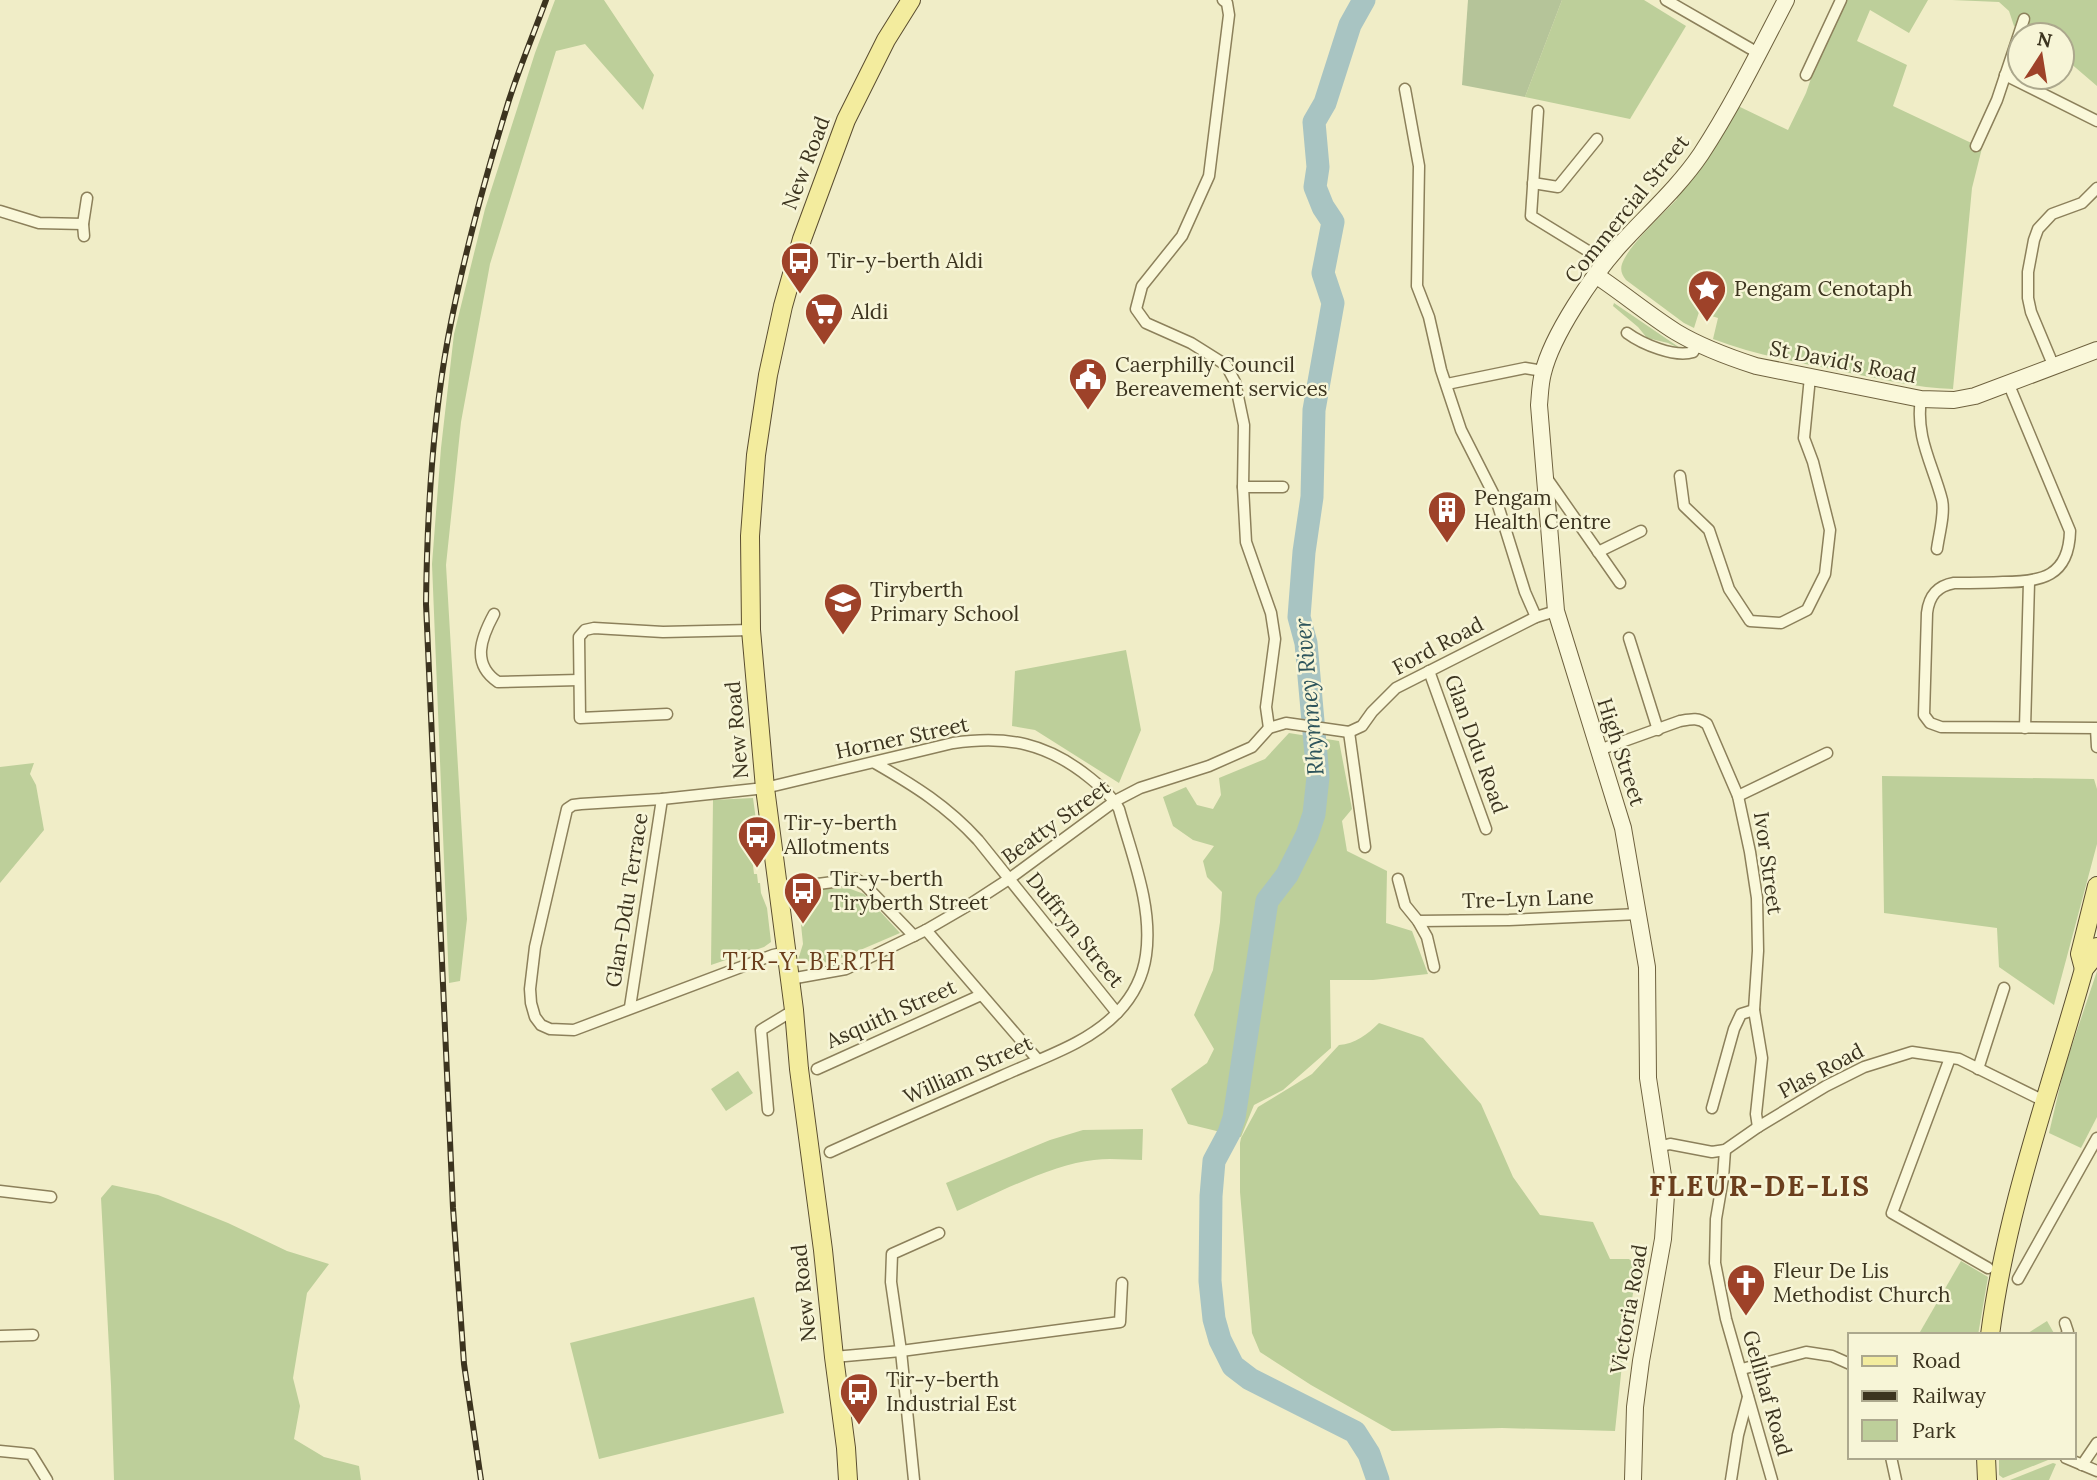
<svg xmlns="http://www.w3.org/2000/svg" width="2097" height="1480" viewBox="0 0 2097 1480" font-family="Lora,serif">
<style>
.green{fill:#bdcf9a}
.cemetery{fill:#b5c499}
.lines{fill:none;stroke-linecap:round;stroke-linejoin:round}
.river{stroke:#a8c4c2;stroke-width:23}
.street-casing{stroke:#8c805b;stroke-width:13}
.secondary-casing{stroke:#6e613e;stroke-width:18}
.primary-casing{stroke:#5a4d2f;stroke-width:20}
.street{stroke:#faf8da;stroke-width:10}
.secondary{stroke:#faf8da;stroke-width:16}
.primary{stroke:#f3ec9e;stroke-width:18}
.rail-casing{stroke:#3c341f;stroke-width:6}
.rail{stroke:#f7f5d7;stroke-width:3.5;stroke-dasharray:10;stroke-linecap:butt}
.labels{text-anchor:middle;stroke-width:5;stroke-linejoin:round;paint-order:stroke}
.street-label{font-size:21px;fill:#3c341f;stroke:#f7f5d7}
.poi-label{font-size:21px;fill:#3c341f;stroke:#f7f5d7;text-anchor:start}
.water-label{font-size:23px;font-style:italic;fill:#2e555c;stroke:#f7f5d7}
.quarter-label{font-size:24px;letter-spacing:2px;fill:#6a3e1d;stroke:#f7f5d7}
.district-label{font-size:28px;font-weight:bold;letter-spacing:2px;fill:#6a3e1d;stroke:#f7f5d7}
</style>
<rect width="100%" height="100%" fill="#f0edc7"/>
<g class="green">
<polygon points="555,0 604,0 654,75 643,110 585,44 556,51 490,264 461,422 446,565 467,919 460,981 449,983 432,564 441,448 454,334 485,209 535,53"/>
<polygon points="1562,0 1644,0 1686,26 1630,119 1525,97"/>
<path d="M1847,0H1928L1909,33L1870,10L1857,41L1907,65L1893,106L1982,148L1972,188L1953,389C1917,388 1881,379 1845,372C1801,363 1755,355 1713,339L1718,318L1699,312L1694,328L1684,323L1626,280C1622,275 1620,270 1622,264C1628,246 1663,214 1677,199L1676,196L1738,106L1788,130L1806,93L1817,61Z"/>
<polygon points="1952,0 2097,0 2097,86 2062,56 2062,35 2029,35 2014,26 2009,11 1999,2"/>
<polygon points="1614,303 1683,350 1668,343 1647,338 1638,327 1613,306"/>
<polygon points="1126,650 1141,730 1119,783 1035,730 1012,726 1015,671"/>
<polygon points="1289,733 1339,741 1352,809 1342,821 1347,851 1387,871 1386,923 1412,931 1428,974 1373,980 1330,980 1331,1048 1283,1090 1254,1105 1241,1137 1188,1124 1171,1089 1207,1063 1214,1049 1194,1015 1213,970 1220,922 1222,892 1207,877 1203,861 1214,846 1193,840 1173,826 1163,797 1186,787 1197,805 1213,809 1221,795 1219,778 1265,759"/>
<polygon points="34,763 30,774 36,785 44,830 0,883 0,767"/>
<polygon points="1882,776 2094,779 2097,789 2097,844 2054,1005 1999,967 1997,928 1884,913"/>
<polygon points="753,798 758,835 754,847 757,865 753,865 754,874 757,874 758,883 760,883 761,893 767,908 771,942 764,947 711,965 713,800"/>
<polygon points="848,888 864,894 900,933 844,957 823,963 798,960 803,944 799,905 794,897 802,900 805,910 815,908 815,896 823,889"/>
<polygon points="2097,971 2097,1117 2081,1148 2049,1133 2064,1069"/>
<path d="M1379,1023L1423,1038L1481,1104L1513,1177L1540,1215L1593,1222L1610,1259H1629L1638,1267L1625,1336L1615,1431L1502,1428L1392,1431L1311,1385L1260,1352L1252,1333L1240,1192V1143L1241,1138L1258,1107L1312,1074L1339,1045C1355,1044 1368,1034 1379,1023Z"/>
<polygon points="738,1071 753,1093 726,1111 711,1089"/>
<path d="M1143,1129L1142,1160C1127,1160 1110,1158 1094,1160C1053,1164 995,1194 957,1211L946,1183L1050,1140L1083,1130Z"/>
<polygon points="112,1185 158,1195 228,1223 287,1251 329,1264 307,1293 293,1378 300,1406 294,1439 324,1457 359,1466 361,1480 114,1480 111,1385 101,1198"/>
<polygon points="1961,1261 1988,1277 1978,1335 1923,1335 1920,1332"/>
<polygon points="754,1297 784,1413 599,1459 570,1343"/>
<polygon points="2047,1321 2055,1335 2025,1335"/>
<polygon points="1999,1457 2042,1457 2048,1460 2003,1478 1999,1475"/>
<polygon points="2053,1463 2056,1464 2049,1480 2010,1480"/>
</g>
<polygon class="cemetery" points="1468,0 1562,0 1525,97 1462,85"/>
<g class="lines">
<polyline class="river" points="1364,0 1350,25 1325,103 1314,122 1318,167 1315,187 1323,207 1333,222 1323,273 1333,303 1314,410 1312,497 1304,552 1299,617 1306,643 1318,777 1314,814 1307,835 1287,875 1267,901 1234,1118 1229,1133 1214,1161 1211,1196 1210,1281 1214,1319 1220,1340 1233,1366 1250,1379 1355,1432 1369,1454 1378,1480"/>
<g class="street-casing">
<g id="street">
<polyline points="1223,0 1227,3 1229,15 1209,176 1182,236 1142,286 1136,309 1146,323 1191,343 1226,365 1235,382 1244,425 1243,487 1246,542 1271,613 1275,639 1266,707 1269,728"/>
<polyline points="1666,0 1758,53"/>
<polyline points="1806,75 1841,0"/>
<polyline points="2005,75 2097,121"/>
<polyline points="1405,89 1419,166 1417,286 1429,317 1441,370 1461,430 1496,499 1525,592 1536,617"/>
<polyline points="1538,111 1531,216 1606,262"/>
<polyline points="1976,146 1997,100 2024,19"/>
<polyline points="1533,183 1558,187 1597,139"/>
<polyline points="0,211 39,223 83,224"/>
<polyline points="84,236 83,224 87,198"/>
<path d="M1627,333C1642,344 1675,358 1693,352L1698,344"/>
<polyline points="2054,367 2031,312 2028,298 2028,272 2034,240 2038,229 2052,214 2082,203 2097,188"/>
<polyline points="1447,384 1525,368 1543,371"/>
<path d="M2009,385L2070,531C2069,577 2041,582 2003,582C1987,583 1970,583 1954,583C1937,586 1929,596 1927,613L1924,715L1930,723L1941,727L2096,728L2097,747"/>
<path d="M1921,399C1915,437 1933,465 1942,500C1945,514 1939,534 1937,549"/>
<polyline points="1680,476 1684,506 1709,530 1729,589 1750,621 1781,623 1807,610 1825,574 1830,530 1813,462 1804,438 1810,377"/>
<polyline points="1546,477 1620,583"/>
<polyline points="1243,487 1283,487"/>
<polyline points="1598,552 1641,531"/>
<path d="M494,614C481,638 471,664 498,682L579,680"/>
<polyline points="1629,638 1658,730"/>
<polyline points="1429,671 1486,829"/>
<polyline points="667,714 580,718 579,637 585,630 594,628 663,632 751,630"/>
<polyline points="2025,728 2029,582"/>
<polyline points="1349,732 1362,726 1372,712 1396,688 1536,617 1556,611"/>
<polyline points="1349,732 1365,847"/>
<path d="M1599,750L1680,721C1691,719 1698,717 1707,724L1738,796L1750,852L1757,898L1758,951L1754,1010L1762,1058L1756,1114L1758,1127"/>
<path d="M875,763C915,786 947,806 978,840L1117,1013"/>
<polyline points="1738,796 1827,753"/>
<polyline points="1398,879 1405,905 1418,921 1427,937 1434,967"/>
<polyline points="795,887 856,879 865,885 914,936"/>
<polyline points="1418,921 1509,920 1639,914"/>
<polyline points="926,930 1038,1060"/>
<path d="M787,952L773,955L574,1030L550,1029L541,1025L535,1017L531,1003L530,989L535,947L567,809L573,805L581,804L662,799L765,788L953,743C1007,735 1047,743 1090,778C1101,787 1112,796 1119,809C1132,856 1153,906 1146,955C1143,977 1133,996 1118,1012C1088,1044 1041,1058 1002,1076C945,1101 887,1126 830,1152"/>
<polyline points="790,979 846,969 926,930 969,905 1009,879 1115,801 1140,788 1209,766 1252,747 1269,728 1286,723 1349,732"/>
<polyline points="630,1007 662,799"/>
<polyline points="1950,1058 1892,1213 1988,1268"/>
<polyline points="817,1069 981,995"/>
<polyline points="1978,1069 2004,988"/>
<polyline points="1712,1108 1734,1029 1741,1014 1754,1010"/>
<polyline points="768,1110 761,1030 794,1010"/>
<polyline points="1658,1147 1670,1144 1712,1152 1725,1150 1758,1127 1826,1086 1864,1067 1912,1052 1959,1059 2044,1101"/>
<polyline points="1725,1150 1723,1178 1716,1219 1715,1263 1726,1319 1772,1480"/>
<polyline points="0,1191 51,1197"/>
<polyline points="2018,1279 2097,1138"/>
<polyline points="2065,1323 2068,1332 2066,1335"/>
<polyline points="0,1336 33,1335"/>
<polyline points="834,1357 901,1351 1120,1322 1122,1283"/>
<polyline points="1742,1369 1806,1352 1832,1356 1850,1364"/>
<polyline points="0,1451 31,1454 47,1480"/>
<polyline points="1891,1457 1896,1480"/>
<polyline points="2066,1458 2097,1471"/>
<polyline points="2082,1465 2097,1443"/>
<polyline points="914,1480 901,1351 891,1282 892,1254 939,1233"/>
<polyline points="1731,1480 1738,1435 1748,1397"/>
</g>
</g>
<g class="secondary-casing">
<g id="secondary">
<path d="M1597,276C1624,294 1649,315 1676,332C1701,347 1728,357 1756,366L1921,399L1954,400L1975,396L2097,350"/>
<path d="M1633,1480L1635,1407L1641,1361L1663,1239L1666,1195L1648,1078L1647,967L1623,828L1556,611L1539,405C1540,395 1540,384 1543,373C1552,335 1593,275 1619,246C1646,216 1678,188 1701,154C1733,105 1759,52 1786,0"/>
</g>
</g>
<g class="primary-casing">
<g id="primary">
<polyline points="2084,969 2080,954 2097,886"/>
<path d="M1990,1335C2006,1210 2050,1090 2084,969L2093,958L2097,947"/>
<polyline points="1986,1457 1987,1480"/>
<polyline points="848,1480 846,1448 834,1357 823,1250 799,1069 794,1010 765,788 751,630 750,536 756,455 768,375 783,306 802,239 846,120 886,40 911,0"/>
</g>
</g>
<use href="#street" class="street"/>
<use href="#secondary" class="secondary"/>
<use href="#primary" class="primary"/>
<g class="rail-casing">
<path id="rail" d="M481,1480L464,1364L453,1208L426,604C427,515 432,425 448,338C463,258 485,178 509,100C520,66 534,33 546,0"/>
</g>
<use href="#rail" class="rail"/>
</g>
<defs>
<g id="bus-pin" transform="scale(2.0125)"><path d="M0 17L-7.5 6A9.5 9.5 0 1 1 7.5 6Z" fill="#9e4229" stroke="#f7f5d7"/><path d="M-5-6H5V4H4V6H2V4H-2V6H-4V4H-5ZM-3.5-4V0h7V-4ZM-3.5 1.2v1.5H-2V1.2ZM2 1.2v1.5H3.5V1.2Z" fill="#fff"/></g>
<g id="sight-pin" transform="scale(2.0125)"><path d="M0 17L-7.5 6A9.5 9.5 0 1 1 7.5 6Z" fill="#9e4229" stroke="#f7f5d7"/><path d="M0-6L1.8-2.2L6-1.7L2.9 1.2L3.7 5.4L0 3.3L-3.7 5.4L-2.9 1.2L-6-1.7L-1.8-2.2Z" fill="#fff"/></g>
<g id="supermarket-pin" transform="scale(2.0125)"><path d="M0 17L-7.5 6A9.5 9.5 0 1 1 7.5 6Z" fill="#9e4229" stroke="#f7f5d7"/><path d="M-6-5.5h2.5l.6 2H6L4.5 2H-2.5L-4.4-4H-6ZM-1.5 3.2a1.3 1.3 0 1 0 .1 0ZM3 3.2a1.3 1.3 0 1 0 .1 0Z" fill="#fff"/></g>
<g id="civic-pin" transform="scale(2.0125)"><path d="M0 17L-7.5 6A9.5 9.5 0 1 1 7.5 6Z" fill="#9e4229" stroke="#f7f5d7"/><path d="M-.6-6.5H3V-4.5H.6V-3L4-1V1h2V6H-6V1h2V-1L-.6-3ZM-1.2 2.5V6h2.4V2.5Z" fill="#fff"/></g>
<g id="building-pin" transform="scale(2.0125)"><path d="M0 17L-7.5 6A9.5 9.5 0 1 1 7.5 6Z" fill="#9e4229" stroke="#f7f5d7"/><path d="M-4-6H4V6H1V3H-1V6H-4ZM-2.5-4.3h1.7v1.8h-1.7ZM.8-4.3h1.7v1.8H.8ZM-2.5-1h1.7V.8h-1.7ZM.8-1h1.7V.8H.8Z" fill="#fff"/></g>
<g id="school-pin" transform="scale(2.0125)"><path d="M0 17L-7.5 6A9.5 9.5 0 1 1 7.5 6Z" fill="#9e4229" stroke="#f7f5d7"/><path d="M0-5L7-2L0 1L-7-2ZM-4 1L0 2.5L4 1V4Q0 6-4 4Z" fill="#fff"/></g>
<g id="church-pin" transform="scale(2.0125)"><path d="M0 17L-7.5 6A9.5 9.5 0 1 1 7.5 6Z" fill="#9e4229" stroke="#f7f5d7"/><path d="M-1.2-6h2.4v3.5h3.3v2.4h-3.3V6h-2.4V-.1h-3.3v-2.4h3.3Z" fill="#fff"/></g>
</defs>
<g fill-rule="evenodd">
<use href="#bus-pin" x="800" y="261"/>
<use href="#sight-pin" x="1707" y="289"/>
<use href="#supermarket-pin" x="824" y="312"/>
<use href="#civic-pin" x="1088" y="377"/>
<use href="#building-pin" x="1447" y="510"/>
<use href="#school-pin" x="843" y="602"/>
<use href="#bus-pin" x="757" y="835"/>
<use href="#bus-pin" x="803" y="891"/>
<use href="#church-pin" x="1746" y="1283"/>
<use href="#bus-pin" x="859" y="1392"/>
</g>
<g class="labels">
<g class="street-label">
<text transform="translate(806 163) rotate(-69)" y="7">New Road</text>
<text transform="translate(1627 209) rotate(-51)" y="7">Commercial Street</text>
<text transform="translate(1843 362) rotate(11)" y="7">St David's Road</text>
<text transform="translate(1438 646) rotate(-28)" y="7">Ford Road</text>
<text transform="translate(737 730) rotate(-95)" y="7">New Road</text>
<text transform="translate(902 738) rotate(-12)" y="7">Horner Street</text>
<text transform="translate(1476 744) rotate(70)" y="7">Glan Ddu Road</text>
<text transform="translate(1621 752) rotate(72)" y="7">High Street</text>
<text transform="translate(1056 822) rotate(-36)" y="7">Beatty Street</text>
<text transform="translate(1768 863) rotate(82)" y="7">Ivor Street</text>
<text transform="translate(1528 899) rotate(-2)" y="7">Tre-Lyn Lane</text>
<text transform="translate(627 900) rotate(-81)" y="7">Glan-Ddu Terrace</text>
<text transform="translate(1075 930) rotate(51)" y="7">Duffryn Street</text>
<text transform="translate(891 1014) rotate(-24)" y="7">Asquith Street</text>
<text transform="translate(968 1070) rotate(-24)" y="7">William Street</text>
<text transform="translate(1821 1071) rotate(-28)" y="7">Plas Road</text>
<text transform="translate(804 1293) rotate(-96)" y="7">New Road</text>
<text transform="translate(1629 1309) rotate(-80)" y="7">Victoria Road</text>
<text transform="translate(1767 1393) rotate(74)" y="7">Gellihaf Road</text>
</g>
<g class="poi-label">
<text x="827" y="268">Tir-y-berth Aldi</text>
<text x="1734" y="296">Pengam Cenotaph</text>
<text x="851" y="319">Aldi</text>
<text x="1115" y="372">Caerphilly Council<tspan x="1115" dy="24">Bereavement services</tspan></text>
<text x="1474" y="505">Pengam<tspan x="1474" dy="24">Health Centre</tspan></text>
<text x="870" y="597">Tiryberth<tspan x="870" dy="24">Primary School</tspan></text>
<text x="784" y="830">Tir-y-berth<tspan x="784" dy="24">Allotments</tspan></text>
<text x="830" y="886">Tir-y-berth<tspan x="830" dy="24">Tiryberth Street</tspan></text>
<text x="1773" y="1278">Fleur De Lis<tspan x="1773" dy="24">Methodist Church</tspan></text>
<text x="886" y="1387">Tir-y-berth<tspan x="886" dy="24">Industrial Est</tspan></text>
</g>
<g class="water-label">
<text transform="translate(1309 697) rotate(-95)" y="8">Rhymney River</text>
</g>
<g class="quarter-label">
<text x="810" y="970">TIR-Y-BERTH</text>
</g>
<g class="district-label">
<text x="1760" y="1196">FLEUR-DE-LIS</text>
</g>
</g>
<rect x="1848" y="1333" width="228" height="126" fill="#f7f5d7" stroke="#aca88d" stroke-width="2"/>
<rect x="1862" y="1356" width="35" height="10" fill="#f3ec9e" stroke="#aca88d" stroke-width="2"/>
<text x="1912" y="1368" font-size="21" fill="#3c341f">Road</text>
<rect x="1862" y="1391" width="35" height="10" fill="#3c341f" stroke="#aca88d" stroke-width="2"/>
<text x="1912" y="1403" font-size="21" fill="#3c341f">Railway</text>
<rect x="1862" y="1420" width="35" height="21" fill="#bdcf9a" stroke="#aca88d" stroke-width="2"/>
<text x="1912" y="1438" font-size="21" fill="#3c341f">Park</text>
<g transform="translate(2041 56) rotate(12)"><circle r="33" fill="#f7f5d7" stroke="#aca88d" stroke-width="2"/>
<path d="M0-5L12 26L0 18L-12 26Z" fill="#9e4229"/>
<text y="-10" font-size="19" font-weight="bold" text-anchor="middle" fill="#3c341f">N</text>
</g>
</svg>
